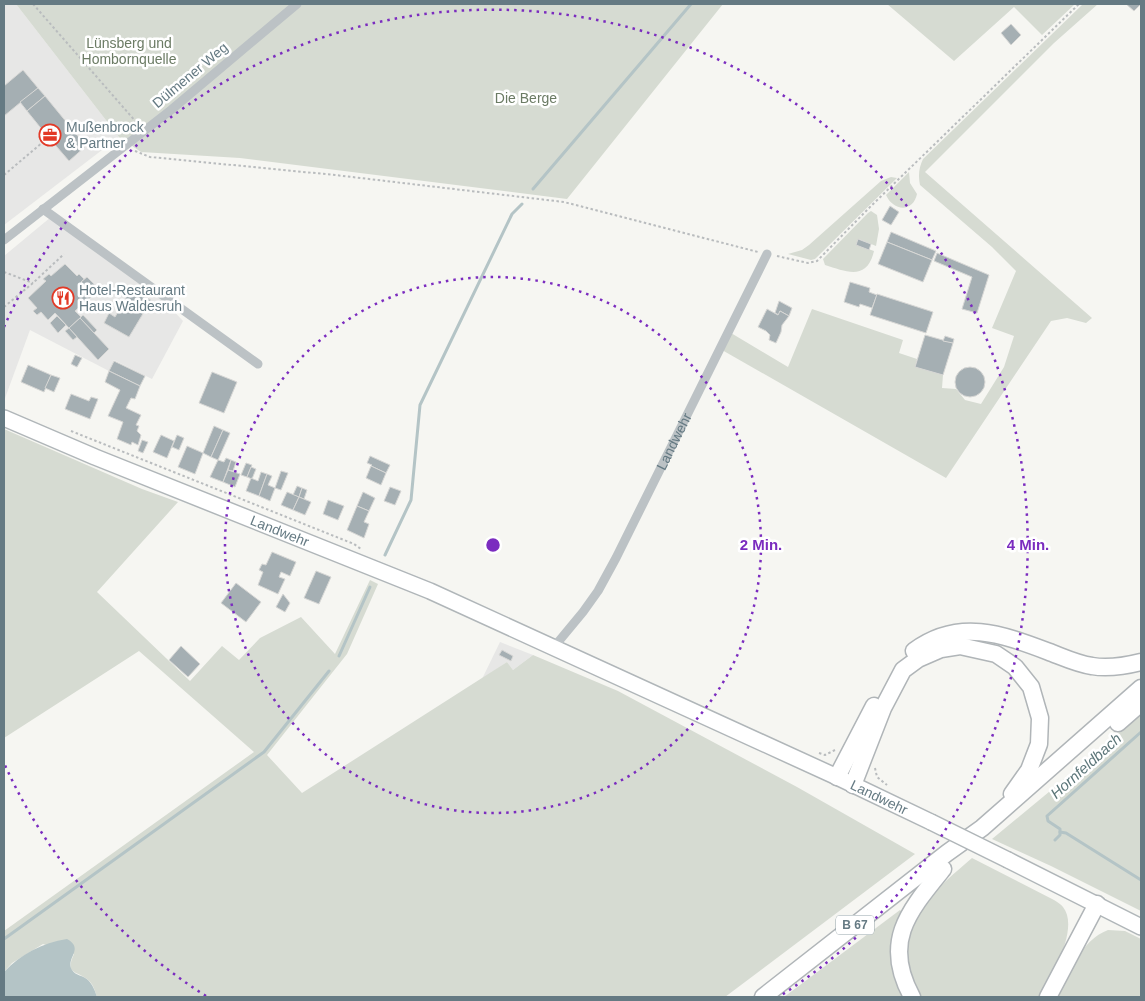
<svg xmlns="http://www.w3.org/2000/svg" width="1145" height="1001" viewBox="0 0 1145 1001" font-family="Helvetica,sans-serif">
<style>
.built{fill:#e7e7e6}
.green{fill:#d6dbd2}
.water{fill:#b4c4c6}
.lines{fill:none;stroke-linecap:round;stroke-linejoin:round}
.stream{stroke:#b4c4c6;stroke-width:3}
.building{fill:#a5afb3;stroke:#d7d7d5}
.major-casing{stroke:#b0b6b9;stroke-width:18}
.highway-casing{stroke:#b0b5b8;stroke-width:19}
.path{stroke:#b9bcbe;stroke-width:2;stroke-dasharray:2.5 2.5;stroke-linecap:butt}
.minor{stroke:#bcc2c5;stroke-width:9}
.major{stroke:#fff;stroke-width:15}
.highway{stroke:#fff;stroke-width:16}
.major-bridge-casing{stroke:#b0b6b9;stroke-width:18;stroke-linecap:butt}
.major-bridge{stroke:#fff;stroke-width:15}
.ring{fill:none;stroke:#7b2cbf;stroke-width:2.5;stroke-dasharray:2.5 5}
.labels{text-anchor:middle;stroke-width:5;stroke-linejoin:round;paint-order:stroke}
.shield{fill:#fff;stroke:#93a2a8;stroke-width:1}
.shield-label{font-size:12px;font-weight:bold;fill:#657a83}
.park-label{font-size:14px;fill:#6b7b64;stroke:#fff}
.street-label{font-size:14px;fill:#657a83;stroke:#fff}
.poi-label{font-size:14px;fill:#657a83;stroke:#fff;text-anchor:start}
.water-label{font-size:15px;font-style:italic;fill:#5c7679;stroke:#fff}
.centre{fill:#7b2cbf;stroke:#fff;stroke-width:2.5}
.ring-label{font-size:15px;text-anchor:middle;font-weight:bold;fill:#7b2cbf;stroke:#fff;stroke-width:5;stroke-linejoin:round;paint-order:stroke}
</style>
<rect width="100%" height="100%" fill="#f6f6f2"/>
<g class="built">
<polygon points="4,4 16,4 119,137 4,225"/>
<polygon points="51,217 166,303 183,321 152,379 114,360 109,371 30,330 4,401 4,256"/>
<polygon points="500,642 533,655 513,670 507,662 482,679"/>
</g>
<g class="green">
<polygon points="16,4 723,4 567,199 240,158 141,152 119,137"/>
<polygon points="887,4 1075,4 1042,35 1014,7 954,61"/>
<path d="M1083,4H1098L1054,43L925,172L1092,318L1086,323L1067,318L1051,321L946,478L722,350L731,333L788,367L812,309L903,340L899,353L917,359L915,367L943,375L942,388L956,389L965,400L981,404L1004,367L1014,336L992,328L1016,271L992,247L920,185C918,174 919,168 923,159Z"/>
<path d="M909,172L910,183L917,194C913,213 893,211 886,195Z"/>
<polygon points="891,177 897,178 815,259 811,260 788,254 802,250 809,245 881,181"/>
<path d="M871,211L877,215L879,229L876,246L859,239L857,245L874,251C867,281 847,272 825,265L823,259L868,213Z"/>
<path d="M4,429L142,489L178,502L97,592L190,681L222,646L239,660L260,638L301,617L335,654L370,580L378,584L347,654L267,755L302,793L507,662L513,670L533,655L618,691L797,787L915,854L725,997H97C95,991 93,983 87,979C75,970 65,974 74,954L43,944L12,963L4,972V931L254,752L139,651L4,738Z"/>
<polygon points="1141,712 1141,911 1051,866 992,839 1096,753"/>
<path d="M972,858L1054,900C1057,902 1061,904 1063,907C1080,928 1051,978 1039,997H918C915,991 909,983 908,976C897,919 933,892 972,858Z"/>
<polygon points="900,910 903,913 907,997 784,997"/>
<path d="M1108,930L1125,931L1141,939V997H1056C1068,975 1081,940 1108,930Z"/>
</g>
<path class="water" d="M67,939C85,949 65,958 72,970C76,976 83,975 88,980C93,985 95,991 97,997H4V972C21,954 42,943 67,939Z"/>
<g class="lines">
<g class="stream">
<polyline points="533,189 691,4"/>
<polyline points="385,555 411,500 420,405 512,214 522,204"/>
<polyline points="339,656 370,587"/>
<polyline points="1060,832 1066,833 1141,880"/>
<polyline points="1055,840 1060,835 1060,829 1048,821 1047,816 1141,732"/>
<polyline points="4,939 264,752 329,671"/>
</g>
</g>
<g class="building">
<polygon points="1126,4 1141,4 1134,11"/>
<polygon points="1011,24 1021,35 1011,45 1001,33"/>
<polygon points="23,70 38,88 4,116 4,86"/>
<polygon points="38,88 45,96 27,111 20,102"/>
<polygon points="45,96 86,146 69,161 51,140 45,145 38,137 44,132 27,111"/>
<polygon points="890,206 899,212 891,225 882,220"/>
<polygon points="891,232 936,251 932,260 887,242"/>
<polygon points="858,239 871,244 869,250 856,245"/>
<polygon points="887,242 932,260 923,282 878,264"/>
<polygon points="937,253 989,275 977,313 962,309 972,277 934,261"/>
<polygon points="65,264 77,276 79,274 84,279 81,282 93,295 75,311 81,317 69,328 55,313 48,320 41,312 37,315 33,311 37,308 28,298 46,281 43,279 49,274 51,276"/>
<polygon points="87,277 99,289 93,295 81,282"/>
<polygon points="850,282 870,288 869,292 877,295 872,308 860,304 859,307 844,302"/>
<polygon points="124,284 164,308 161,313 148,305 144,312 125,300 126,298 118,292"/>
<polygon points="877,294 933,312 926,333 870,315"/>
<polygon points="125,300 144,312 129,337 104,323 109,313 115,317"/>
<polygon points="779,301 792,308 789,316 780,311 779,315 775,313"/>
<polygon points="767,309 778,315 780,311 789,316 782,325 781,332 776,343 769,340 770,335 766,331 758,327"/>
<polygon points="83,315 97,330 94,333 80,318"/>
<polygon points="57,316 66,325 58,333 50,323"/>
<polygon points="80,318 109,349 98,360 69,328"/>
<polygon points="69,328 77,337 73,340 65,331"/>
<polygon points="925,335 953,343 943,375 915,367"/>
<polygon points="945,336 954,339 953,343 943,341"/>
<polygon points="75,355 82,358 77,367 71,364"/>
<polygon points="114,361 145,376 140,386 109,371"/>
<polygon points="28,365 51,375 44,392 21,382"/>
<circle cx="970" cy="382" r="15"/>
<polygon points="109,371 140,386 135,399 131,398 126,408 141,415 136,425 139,426 137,431 141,435 138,445 132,442 131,445 117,439 123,422 108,416 120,390 105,382"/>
<polygon points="212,372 237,382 224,413 199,403"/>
<polygon points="51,375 60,378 54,392 45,388"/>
<polygon points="71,394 89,401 91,397 98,399 90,419 65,409"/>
<polygon points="214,426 223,430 211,457 203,453"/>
<polygon points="223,430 230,433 218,460 211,457"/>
<polygon points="161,435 174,441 167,458 153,452"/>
<polygon points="177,435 184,438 179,450 172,447"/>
<polygon points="142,440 148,442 143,453 138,451"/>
<polygon points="187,446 203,453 195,474 178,467"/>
<polygon points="370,456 390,465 386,473 371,466 372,465 367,463"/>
<polygon points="226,458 231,460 223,482 210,477 218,460 224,462"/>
<polygon points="231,460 236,462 233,471 228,470"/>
<polygon points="246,463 252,465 247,477 241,475"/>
<polygon points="371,466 386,473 381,485 366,478"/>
<polygon points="251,467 256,469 252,479 247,477"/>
<polygon points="228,470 240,474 235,487 223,482"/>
<polygon points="281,471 288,473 281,490 275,488"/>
<polygon points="261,472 267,474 259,496 246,491 251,478 258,481"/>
<polygon points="267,474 272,476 268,485 275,488 270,501 259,496"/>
<polygon points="297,486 302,488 299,497 293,495"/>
<polygon points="390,487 401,491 395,505 384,501"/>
<polygon points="302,488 307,490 304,499 299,497"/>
<polygon points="287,492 299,497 293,510 281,505"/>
<polygon points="363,492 375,498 369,511 357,506"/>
<polygon points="299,497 311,502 305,515 293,510"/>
<polygon points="328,500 344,506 338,520 323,514"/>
<polygon points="357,506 369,511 364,522 369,524 364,538 347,530"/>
<polygon points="272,552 296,562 290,576 281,572 279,577 285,579 278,594 258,585 263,572 259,570 262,564 266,565"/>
<polygon points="316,571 331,577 319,604 304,598"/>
<polygon points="236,583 261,602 246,622 221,603"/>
<polygon points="283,594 290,603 285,612 276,607"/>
<polygon points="181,646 200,664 188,677 169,660"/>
<polygon points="502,650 513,656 511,661 499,655"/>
</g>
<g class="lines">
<g class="major-casing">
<g id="major">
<path id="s2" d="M4,418L95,457L430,591L837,777L931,822"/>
<polyline points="1008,860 1141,927"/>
</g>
</g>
<g class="highway-casing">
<g id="highway">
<path d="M914,651C960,617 1004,635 1052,653C1065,658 1078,664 1092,666C1109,669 1125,666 1141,662"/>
<polyline points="1118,723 1141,703"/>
<polyline points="837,777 874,706"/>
<polyline points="853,785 883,708 903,670 918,659 941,649 960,646 996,654 1015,667 1031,687 1040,718 1039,744 1029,770 1012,794"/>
<polyline points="763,997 947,853 982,828 1141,688"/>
<path d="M912,997C882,942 908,912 943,869"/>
<polyline points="1048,997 1097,904"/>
</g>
</g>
<g class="path">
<polyline points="33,4 137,123"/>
<polyline points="135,151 150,157 335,175 564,202 758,252"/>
<polyline points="4,175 43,142"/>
<polyline points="777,256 808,263 817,261 871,206 1079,4"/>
<polyline points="4,272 33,283"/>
<polyline points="4,307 33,283 64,254"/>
<polyline points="71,431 354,544 361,549"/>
<polyline points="819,753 825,755 835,750"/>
<polyline points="875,768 877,777 887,785"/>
</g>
<g class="minor">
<polyline points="43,209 258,364"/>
<polyline points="4,240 171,110 297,4"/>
<path id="s1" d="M554,647L583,612L598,591L616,558L767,254"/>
</g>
<use href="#major" class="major"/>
<use href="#highway" class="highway"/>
<g class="major-bridge-casing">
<polyline id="major-bridge" points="931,822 1008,860"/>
</g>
<use href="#major-bridge" class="major-bridge"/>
</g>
<g class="ring">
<circle cx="493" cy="545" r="268"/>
<path d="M206 996A535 535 0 0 1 4 763M4 327A535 535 0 1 1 780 996"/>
</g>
<defs>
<g id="office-ring" transform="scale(1.125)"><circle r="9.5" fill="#fff" stroke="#e23926" stroke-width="1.5"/><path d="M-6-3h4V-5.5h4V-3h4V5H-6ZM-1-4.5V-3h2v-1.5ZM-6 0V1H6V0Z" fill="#e23926"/></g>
<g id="restaurant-ring" transform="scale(1.125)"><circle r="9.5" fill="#fff" stroke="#e23926" stroke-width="1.5"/><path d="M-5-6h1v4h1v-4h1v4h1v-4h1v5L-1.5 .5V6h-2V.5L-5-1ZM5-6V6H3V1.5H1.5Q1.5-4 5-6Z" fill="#e23926"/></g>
</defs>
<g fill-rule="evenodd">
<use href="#office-ring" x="50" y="135"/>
<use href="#restaurant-ring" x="63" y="298"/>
</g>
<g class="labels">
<rect class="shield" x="836" y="915.5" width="38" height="19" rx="4"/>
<g class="shield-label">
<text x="855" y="929">B 67</text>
</g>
<g class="park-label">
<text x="129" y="48">Lünsberg und<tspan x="129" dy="16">Hombornquelle</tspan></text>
<text x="526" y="103">Die Berge</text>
</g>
<g class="street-label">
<text transform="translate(190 75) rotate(-40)" y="5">Dülmener Weg</text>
<text dy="5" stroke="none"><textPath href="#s1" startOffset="239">Landwehr</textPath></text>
<text dy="5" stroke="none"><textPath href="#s2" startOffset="298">Landwehr</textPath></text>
<text dy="5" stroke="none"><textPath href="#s2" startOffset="954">Landwehr</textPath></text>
</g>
<g class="poi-label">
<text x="66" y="132">Mußenbrock<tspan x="66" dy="16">&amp; Partner</tspan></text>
<text x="79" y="295">Hotel-Restaurant<tspan x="79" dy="16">Haus Waldesruh</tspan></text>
</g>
<g class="water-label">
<text transform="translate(1086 766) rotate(-42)" y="5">Hornfeldbach</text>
</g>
</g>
<circle cx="493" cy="545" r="8" class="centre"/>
<g class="ring-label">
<text x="761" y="550">2 Min.</text>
<text x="1028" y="550">4 Min.</text>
</g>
<rect width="1145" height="1001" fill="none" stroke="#657a83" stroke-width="10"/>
</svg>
